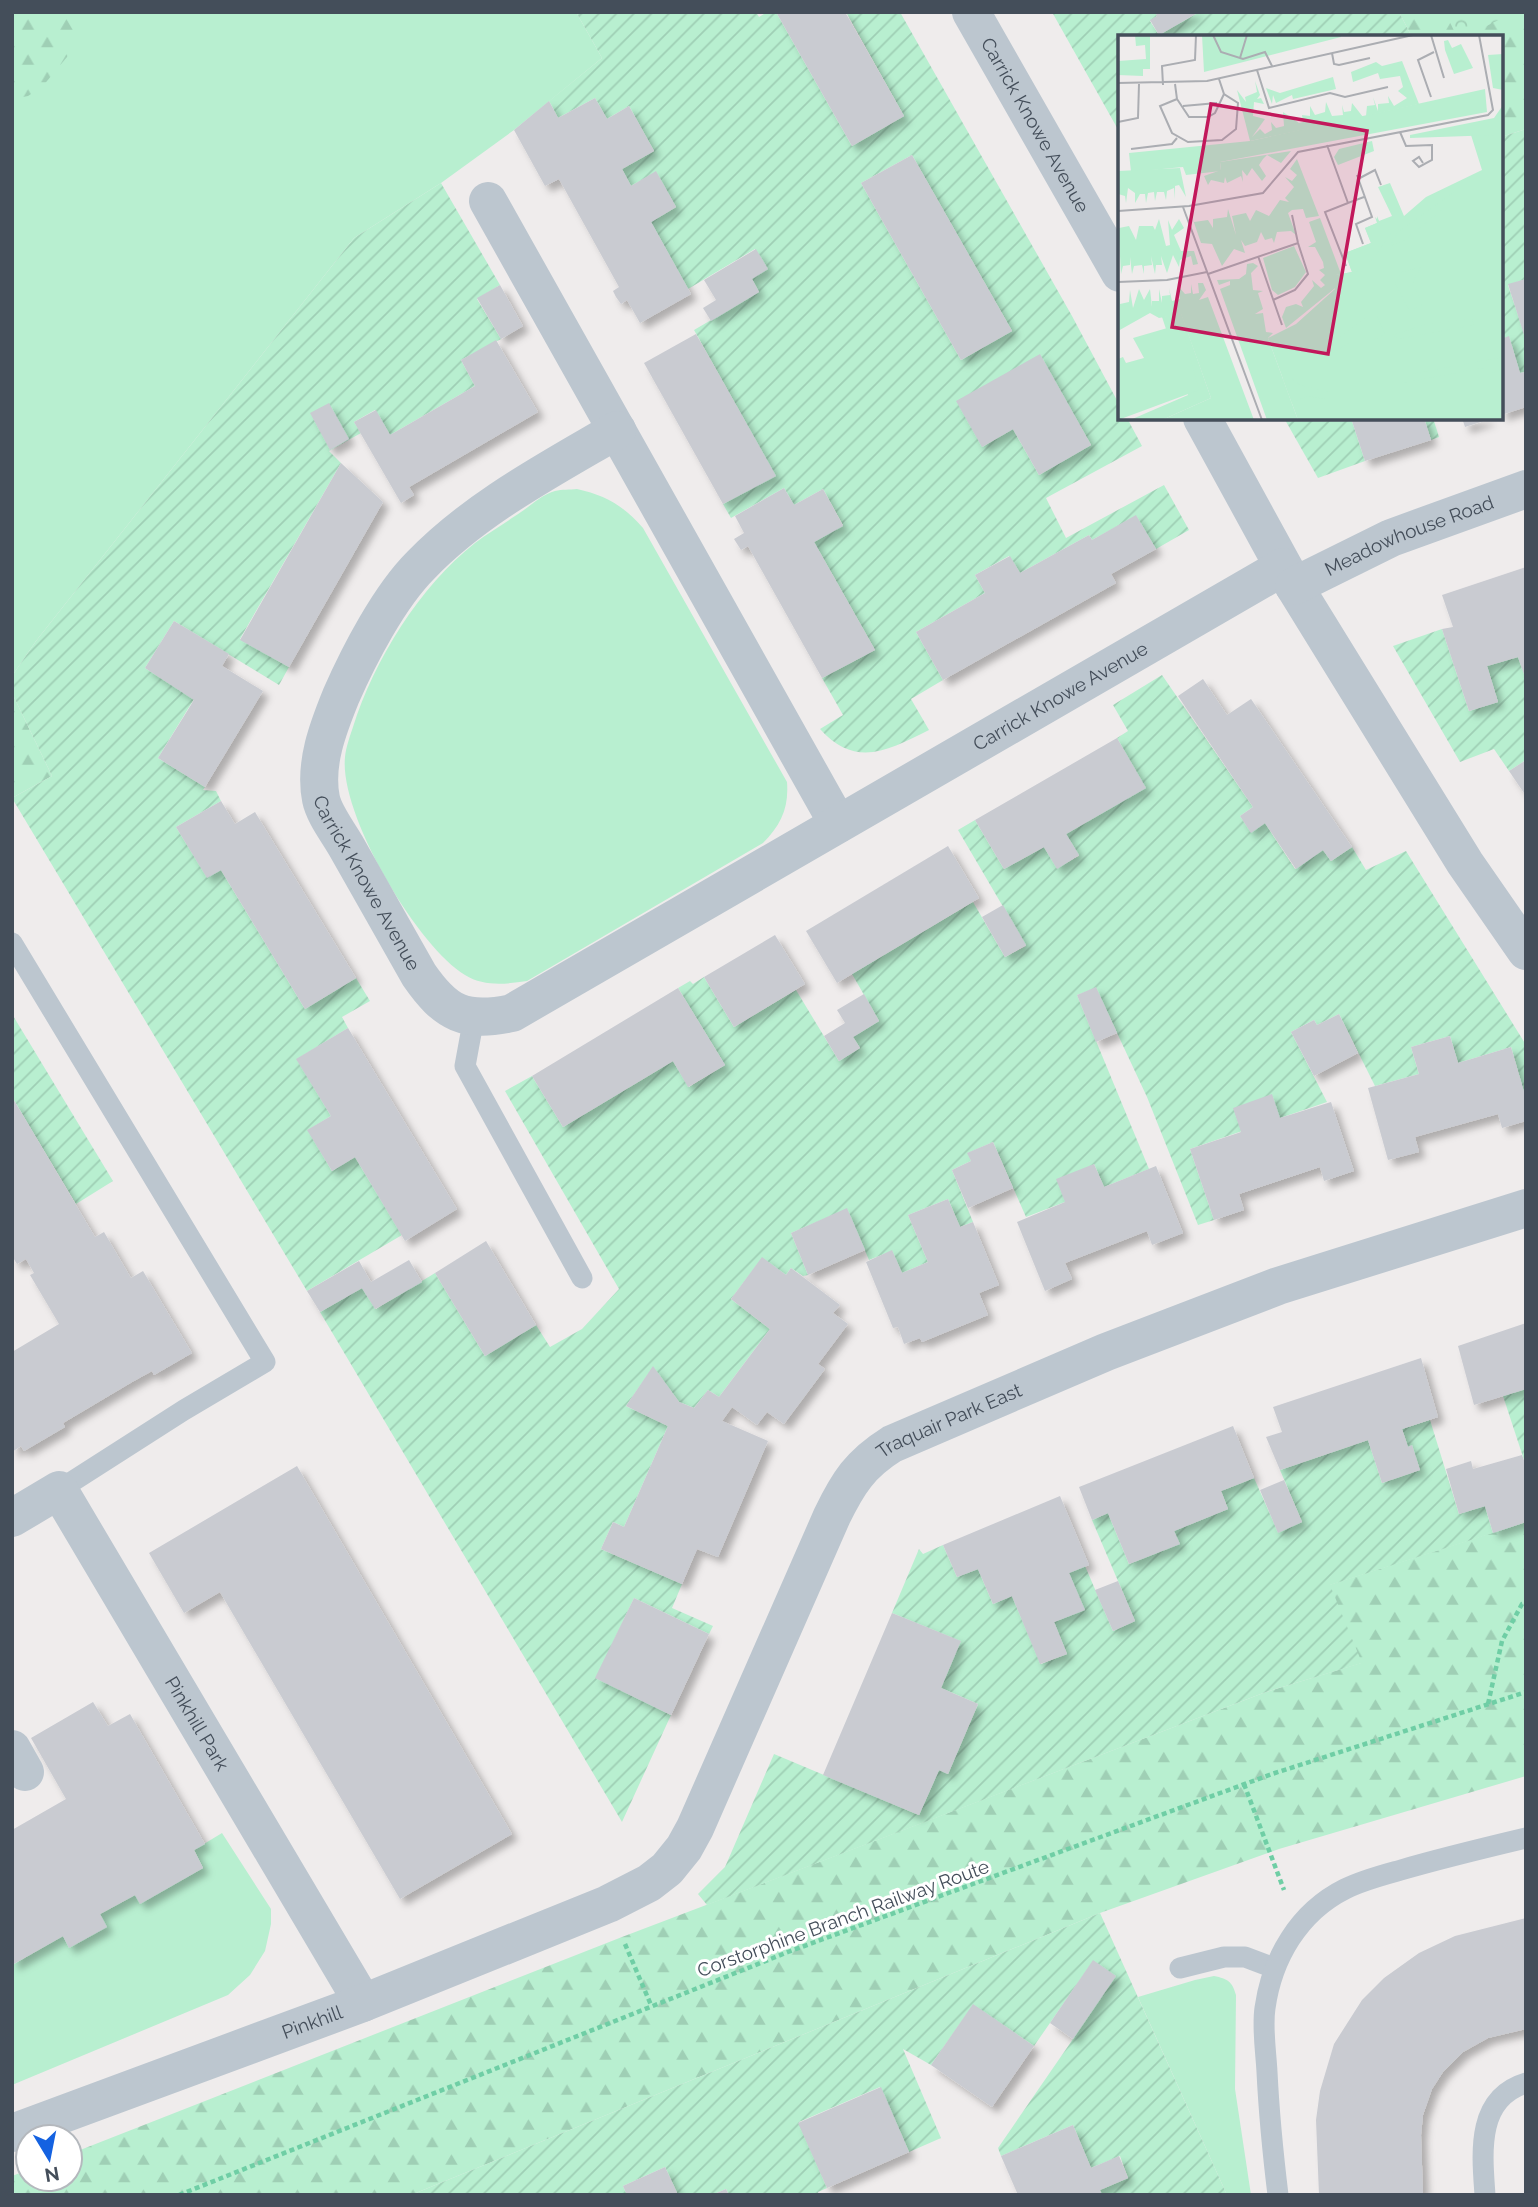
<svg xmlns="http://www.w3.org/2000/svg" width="1538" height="2207" viewBox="0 0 1538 2207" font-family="Raleway,sans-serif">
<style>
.grass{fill:#b8efd0}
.forest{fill:url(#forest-firs)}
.park{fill:url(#park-crowns)}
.garden{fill:url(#garden-furrows);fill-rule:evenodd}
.building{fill:#c9cbd1;filter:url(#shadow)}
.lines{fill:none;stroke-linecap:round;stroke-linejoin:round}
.path{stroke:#6fcea5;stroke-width:4.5;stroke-dasharray:5 3.5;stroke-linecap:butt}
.service{stroke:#bcc6cf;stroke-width:21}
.minor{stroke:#bcc6cf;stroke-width:38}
.labels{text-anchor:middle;stroke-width:6;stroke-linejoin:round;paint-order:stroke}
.street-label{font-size:19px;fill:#444e5a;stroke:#fff}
.inset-road{fill:none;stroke:#abadb2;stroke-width:2}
.view{fill:#c2185b;fill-opacity:0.15;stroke:#c2185b;stroke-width:3.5}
.inset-edge{fill:none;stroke:#444e5a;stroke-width:3.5}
</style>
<defs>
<pattern id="forest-firs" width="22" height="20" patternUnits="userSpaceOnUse" patternTransform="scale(1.75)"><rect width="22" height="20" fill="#b8efd0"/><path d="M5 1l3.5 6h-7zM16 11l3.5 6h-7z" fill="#9fcfb5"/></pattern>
<pattern id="park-crowns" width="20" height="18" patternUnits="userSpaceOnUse" patternTransform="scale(1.75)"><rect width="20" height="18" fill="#b8efd0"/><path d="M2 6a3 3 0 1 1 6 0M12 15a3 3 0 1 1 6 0" fill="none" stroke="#9fcfb5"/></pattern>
<pattern id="garden-furrows" width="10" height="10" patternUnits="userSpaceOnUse" patternTransform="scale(1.75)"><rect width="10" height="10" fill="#b8efd0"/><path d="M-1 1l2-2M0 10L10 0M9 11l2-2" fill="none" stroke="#9fcfb5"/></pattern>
<filter id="shadow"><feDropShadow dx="6" dy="6" stdDeviation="3.5" flood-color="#0004"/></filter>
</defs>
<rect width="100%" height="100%" fill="#efecec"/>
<g class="grass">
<polygon points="12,12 576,12 602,58 514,130 441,183 354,238 36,641 12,676"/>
<path d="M577,489C605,495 624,506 643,528L787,782C789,808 781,825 763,843L527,981C507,984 484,987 465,975C417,946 339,814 345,757C346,747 350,736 353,727C374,660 420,586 475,543C488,533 502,525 515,516C527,509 542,494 555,491C562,489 570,490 577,489Z"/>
<polygon points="222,1833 271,1909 271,1924 265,1951 250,1975 228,1995 12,2085 12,1965 63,1936 69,1947 100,1914 135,1895 141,1903 203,1868 194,1850"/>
<path d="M1214,1976C1228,1979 1232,1981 1236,1995L1235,2089L1251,2195H1227L1138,1997L1195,1980Z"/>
</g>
<g class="forest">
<polygon points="12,12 73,12 74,38 67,57 42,87 28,96 12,99"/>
<polygon points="1399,12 1526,12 1526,129 1501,137 1501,37 1412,37"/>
<polygon points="12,693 52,776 12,798"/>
<polygon points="1526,1522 1526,1776 1279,1849 1100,1913 411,2195 12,2195 12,2176 28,2170 28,2179 70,2179 70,2154 622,1937 1266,1692 1361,1663 1329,1585"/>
</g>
<polygon class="park" points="1445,12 1515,12 1464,37 1457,37"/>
<g class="garden">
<path d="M576,12H756L759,17L767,12H776L852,146L904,116L846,12H900L1072,316L1120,406V418H1127L1142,446L1046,498L1066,538L1164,485L1189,530L1156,549L1136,516L1092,540L1089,535L1020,573L1009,556L975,575L985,593L916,632L943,680L911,699L929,730C889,750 856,769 820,729L843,715L822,678L875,650L814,542L843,525L823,489L794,505L784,488L731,518L723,504L775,475L694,330L759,292L752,279L755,249L688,289L651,222L676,207L656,172L631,186L622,169L654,151L629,106L607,119L595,98L558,118L549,101L602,58ZM912,155L1012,331L961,360L861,183ZM1040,355L1091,445L1039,475L1013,429L982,447Z"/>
<polygon points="1052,12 1155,12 1157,16 1150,21 1159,35 1199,12 1399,12 1412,37 1120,37 1120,133"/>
<polygon points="1526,129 1526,279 1508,285 1526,339 1526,372 1520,373 1509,337 1501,339 1501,137"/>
<polygon points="441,183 500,285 477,299 501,339 461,360 475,386 390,435 375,410 354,422 361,433 329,451 341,463 240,639 289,667 279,685 174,621 145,668 194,699 158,758 205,787 203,790 216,791 221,801 176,827 207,877 221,870 305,1009 356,978 370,1001 342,1017 348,1028 297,1059 331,1116 308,1130 332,1171 355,1157 402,1235 307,1291 12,798 52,776 12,693 12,676 36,641 354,238"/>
<polygon points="1284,418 1351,418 1365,461 1318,478"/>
<polygon points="1424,418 1433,418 1439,437 1431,440"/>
<polygon points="1442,629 1469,711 1498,702 1487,666 1518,657 1526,678 1526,760 1509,771 1494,749 1460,762 1393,646"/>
<polygon points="1162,675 1253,807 1240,816 1251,832 1265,823 1295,869 1323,850 1331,861 1352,847 1366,870 1406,851 1526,1045 1526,1099 1511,1047 1458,1063 1450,1036 1411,1047 1419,1074 1375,1086 1339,1014 1317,1025 1314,1020 1291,1032 1327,1102 1190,1149 1214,1220 1198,1225 1147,1097 1096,988 1077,995 1149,1169 1104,1187 1094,1164 1065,1202 1026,1217 993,1142 968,1153 971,1161 952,1170 973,1222 960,1227 948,1199 908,1215 928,1262 902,1273 892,1251 869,1260 847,1209 791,1233 808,1275 803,1276 791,1268 786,1275 762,1258 731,1299 770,1329 719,1397 708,1390 694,1408 679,1402 653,1367 626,1406 668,1426 624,1527 613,1522 601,1549 682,1584 672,1608 713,1626 709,1634 634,1598 596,1678 671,1715 622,1822 320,1312 362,1288 376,1309 435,1273 485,1356 536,1325 550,1347 582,1329 619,1289 505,1091 532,1076 563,1127 673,1061 689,1087 725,1065 678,988 690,981 693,984 704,977 734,1027 796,990 839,1061 860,1048 853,1037 879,1021 852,974 973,902 1005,957 1026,946 958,830 975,820 1004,869 1044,847 1057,868 1079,856 1066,834 1145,788 1117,738 1128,731 1113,705"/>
<polygon points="12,1014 113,1181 76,1204 12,1097"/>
<polygon points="1526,1389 1526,1466 1503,1396"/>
<polygon points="1430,1420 1459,1514 1485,1506 1493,1533 1330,1585 1362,1663 1266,1692 707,1905 698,1894 725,1867 774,1754 919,1815 939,1770 948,1774 978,1704 941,1688 960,1641 892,1613 919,1549 923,1554 943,1545 957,1577 978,1569 993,1604 1012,1596 1041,1664 1067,1654 1054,1622 1084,1610 1069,1573 1085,1566 1113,1631 1135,1621 1092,1520 1108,1513 1129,1564 1179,1544 1174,1531 1228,1509 1221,1491 1254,1478 1278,1532 1302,1522 1280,1470 1368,1440 1382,1483 1420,1470 1412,1446 1408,1447 1402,1429"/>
<polygon points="1100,1913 1227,2195 1102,2195 1100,2190 1128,2178 1120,2156 1091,2168 1073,2125 1001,2156 998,2148 1073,2039 1093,1961 1034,2046 973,2005 931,2065 903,2049 941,2138 909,2152 880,2087 799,2122 827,2188 818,2192 819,2195 804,2193 729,2195 726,2189 712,2195 678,2195 665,2167 623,2186 627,2195 411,2195"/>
</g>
<g class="building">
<polygon points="776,12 845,12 904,116 852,146"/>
<polygon points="1155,12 1199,12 1159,35 1150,20 1157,16"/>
<polygon points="595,98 607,119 629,106 654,151 622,169 631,186 656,171 676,207 651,222 691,294 640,323 627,300 621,304 616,297 613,291 619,287 559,179 545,186 514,130 549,101 558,118"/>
<polygon points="912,155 1012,331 961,360 861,183"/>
<polygon points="756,249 768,269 752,279 759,292 711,321 703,308 716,300 704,280"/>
<polygon points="1526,279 1526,338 1525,338 1508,284"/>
<polygon points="500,285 523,326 501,339 477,298"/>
<polygon points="696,334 776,476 723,504 644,363"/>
<polygon points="1509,336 1520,373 1526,372 1526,407 1501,415 1501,339"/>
<polygon points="496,340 538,412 409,487 414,495 401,503 354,422 376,410 390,435 475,386 461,360"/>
<polygon points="1040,354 1091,445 1039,475 1013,429 982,447 956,401"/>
<polygon points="329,403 349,439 330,450 310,413"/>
<polygon points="1351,418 1424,418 1431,440 1365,461"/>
<polygon points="1462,418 1490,418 1490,419 1465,427"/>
<polygon points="341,463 383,502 289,667 240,640"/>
<polygon points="784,488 794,505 823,489 843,526 814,542 875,650 822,678 748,546 741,550 734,539 744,533 735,516"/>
<polygon points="1136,515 1156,549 1111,574 1116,583 943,680 916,632 985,593 975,575 1010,556 1020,573 1089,535 1092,540"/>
<polygon points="1526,567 1526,680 1518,657 1487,666 1498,702 1469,711 1442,629 1453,627 1442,595"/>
<polygon points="174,621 229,654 222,666 263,691 205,787 158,758 194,700 145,668"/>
<polygon points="1203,679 1227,715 1251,699 1352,847 1331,861 1323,850 1296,869 1265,823 1251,833 1240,816 1253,807 1178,696"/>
<polygon points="1117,738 1146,788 1066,834 1079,855 1057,869 1044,847 1004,869 975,820"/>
<polygon points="1526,760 1526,796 1509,771"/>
<polygon points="221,801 235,824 255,812 356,978 305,1009 221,870 207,878 176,827"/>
<polygon points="948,846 979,898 837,983 806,931"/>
<polygon points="1003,905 1026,945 1005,957 982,917"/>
<polygon points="775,935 805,984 734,1027 704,977"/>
<polygon points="1096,987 1117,1033 1096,1042 1077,995"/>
<polygon points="678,988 725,1065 688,1087 673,1061 563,1127 532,1076"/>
<polygon points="864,994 879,1021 853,1037 860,1048 839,1061 824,1036 845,1023 837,1010"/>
<polygon points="1339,1014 1358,1053 1314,1076 1291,1032 1314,1020 1317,1025"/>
<polygon points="348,1028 457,1209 405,1241 355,1157 332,1171 307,1130 331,1116 296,1059"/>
<polygon points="1450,1036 1458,1063 1511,1047 1526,1099 1526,1121 1502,1128 1498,1114 1415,1137 1419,1152 1388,1160 1368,1088 1419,1074 1411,1047"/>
<polygon points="1272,1094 1280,1118 1331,1102 1354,1171 1324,1181 1320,1167 1239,1194 1244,1210 1214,1220 1190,1149 1241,1132 1233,1108"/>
<polygon points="12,1097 95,1237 104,1232 131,1278 143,1271 192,1353 154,1375 152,1371 132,1382 63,1423 65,1427 24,1451 21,1446 12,1452 12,1352 59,1324 30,1275 34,1273 26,1259 17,1264 12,1256"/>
<polygon points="993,1142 1013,1188 968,1208 952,1170 971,1161 967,1153"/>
<polygon points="1094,1164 1104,1187 1156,1166 1183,1233 1152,1245 1147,1231 1065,1263 1072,1279 1045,1291 1017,1222 1065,1202 1056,1179"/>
<polygon points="948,1199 960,1227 973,1222 999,1285 979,1293 988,1315 922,1342 920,1338 904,1344 898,1327 893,1328 866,1262 892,1250 902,1273 928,1262 908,1215"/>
<polygon points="847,1208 865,1250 808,1275 791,1233"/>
<polygon points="486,1241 536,1325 485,1356 435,1273"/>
<polygon points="762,1257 786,1275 791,1268 840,1305 833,1313 848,1324 818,1364 825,1369 784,1424 767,1412 757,1425 732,1407 722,1421 768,1441 718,1557 697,1549 682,1584 601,1549 613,1522 624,1527 668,1426 626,1406 653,1366 679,1402 694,1408 708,1390 719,1397 770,1329 731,1299"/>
<polygon points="409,1260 422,1282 375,1309 362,1288 320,1312 307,1291 359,1261 371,1282"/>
<polygon points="1526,1323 1526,1389 1474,1405 1458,1346"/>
<polygon points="1421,1358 1438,1417 1402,1429 1408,1447 1412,1445 1420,1470 1382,1483 1368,1440 1280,1470 1266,1437 1282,1432 1273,1407"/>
<polygon points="1233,1426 1254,1478 1221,1491 1228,1509 1174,1531 1180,1544 1129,1564 1108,1513 1092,1520 1079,1487"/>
<polygon points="1522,1455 1526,1466 1526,1522 1493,1533 1485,1506 1459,1514 1446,1469 1471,1461 1473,1469"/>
<polygon points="297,1466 512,1834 400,1899 220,1592 184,1613 149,1553"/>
<polygon points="1284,1480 1302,1522 1278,1533 1260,1490"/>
<polygon points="1060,1496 1089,1565 1069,1573 1085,1610 1054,1622 1067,1654 1040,1664 1012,1596 993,1604 978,1569 957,1577 943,1545"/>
<polygon points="1118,1581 1135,1621 1113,1631 1095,1590"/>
<polygon points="634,1598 709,1634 671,1715 595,1678"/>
<polygon points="892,1613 961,1641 941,1688 978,1704 948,1774 939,1770 919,1815 823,1775"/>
<polygon points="93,1702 108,1726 130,1714 205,1844 194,1850 203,1868 140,1904 135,1895 100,1914 107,1927 69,1948 63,1936 12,1965 12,1830 66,1799 31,1738"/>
<polygon points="1526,1918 1526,2029 1488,2038 1463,2052 1443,2072 1432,2089 1423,2115 1421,2135 1423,2195 1319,2195 1316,2120 1320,2091 1334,2044 1362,2000 1384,1978 1419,1953 1455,1936"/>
<polygon points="1093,1960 1116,1976 1073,2039 1050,2023"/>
<polygon points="973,2004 1034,2046 992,2107 931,2065"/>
<polygon points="881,2087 909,2152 827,2188 798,2123"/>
<polygon points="1073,2125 1091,2168 1119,2156 1128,2178 1100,2190 1102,2195 1018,2195 1001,2156"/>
<polygon points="665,2167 678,2195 627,2195 623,2186"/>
<polygon points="726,2189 729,2195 712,2195"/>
</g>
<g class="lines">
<g class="path">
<polyline points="1488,1704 1502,1641 1522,1604 1526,1603"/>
<polyline points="1244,1784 1284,1890"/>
<polyline points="625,1944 651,2005"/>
<polyline points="179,2195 788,1952 1272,1774 1526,1692"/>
</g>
<g class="service">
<polyline points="12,943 265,1362 184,1410 59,1490"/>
<polyline points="474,1017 465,1066 582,1278"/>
<polyline points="1180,1968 1224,1957 1245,1957 1274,1968"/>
<path d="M1278,2195C1273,2154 1269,2113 1267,2072C1266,2052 1262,2028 1265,2008C1272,1958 1299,1912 1345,1889C1363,1880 1383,1875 1401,1870C1442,1858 1484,1848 1526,1838"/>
<path d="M1485,2195C1482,2153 1476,2098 1526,2083"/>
</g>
<g class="minor">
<path id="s1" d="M971,12L1120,273"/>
<polyline points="488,201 838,824"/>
<polyline points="1202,418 1294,586 1465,863 1526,951"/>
<path id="s2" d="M617,430C549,470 476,508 421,565C389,597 359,655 341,696C328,728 314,764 321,799C324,814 338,832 346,846C370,889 395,932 419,975C446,1014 465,1023 512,1013L1283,567"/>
<path id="s3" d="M1294,586L1391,538L1526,489"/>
<path id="s4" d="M12,1518L59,1490L363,2003"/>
<polyline points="12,1749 25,1772"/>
<path id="s5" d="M12,2133L363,2003L608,1904L649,1883L667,1869L684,1848L695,1828L832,1516C848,1483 860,1464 892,1444L1106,1352L1278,1286L1526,1208"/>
</g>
</g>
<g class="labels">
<g class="street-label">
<text dy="7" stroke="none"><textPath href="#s1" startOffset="130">Carrick Knowe Avenue</textPath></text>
<text dy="7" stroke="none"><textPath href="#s3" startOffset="126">Meadowhouse Road</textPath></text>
<text dy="7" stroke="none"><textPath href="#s2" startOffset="1444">Carrick Knowe Avenue</textPath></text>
<text dy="7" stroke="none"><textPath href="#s2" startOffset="595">Carrick Knowe Avenue</textPath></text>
<text dy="7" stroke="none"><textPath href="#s5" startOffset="1255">Traquair Park East</textPath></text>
<text dy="7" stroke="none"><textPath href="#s4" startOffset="326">Pinkhill Park</textPath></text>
<text transform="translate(843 1918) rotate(-20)" y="7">Corstorphine Branch Railway Route</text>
<text dy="7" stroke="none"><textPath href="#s5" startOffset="320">Pinkhill</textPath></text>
</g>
</g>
<g transform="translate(1118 35)">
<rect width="385" height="385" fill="#efecec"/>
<path d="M17,0H32V34H25V41L0,40V26L28,24L27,10L18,11ZM385,97V385H180L150,303L178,289L217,254L218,240L234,237L227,218L253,208L247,193L259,188L257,182L261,186L274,181L260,152L272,148L286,181L308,162L364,135L353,100ZM254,106L256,116L220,130L216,122L221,114ZM176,211L188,237L177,252L160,260L154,255L145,223Z" fill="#b8efd0"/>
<path d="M385,19V55L375,53L370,20ZM367,54L369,77L102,127L103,136L68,140L65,132L13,137L11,118L132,106ZM385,70V97L379,100L292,103V100L376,83ZM336,157L337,162L325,174L284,207L272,211L280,197ZM259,181L261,186L275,188L273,198L255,224L221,250L218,240L234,237L227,218L253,208L247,193L259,188ZM303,232L295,246L304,271L291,275L277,248L284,237ZM63,278L93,363L44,385H12L70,360L44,282ZM250,281H259L267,299L254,306H234L212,320L202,317ZM354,284L356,290L280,304L275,300L306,290ZM385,322V334L374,338L364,333L285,348L294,339ZM173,343L182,350L212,357L207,364L189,361L174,368L165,344Z" fill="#b8efd0"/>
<path d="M84,0H222L223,2L86,37ZM63,289L81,355L0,385V324L5,322L8,328L26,323L15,303Z" fill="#b8efd0"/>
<path d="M330,5L334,13L343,9L355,33L336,39L327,15L326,6ZM284,26L301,69L248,81L249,71L257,70L255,62L260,76V69L271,68L270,61L276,71L289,63L280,56L285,52L282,41L262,44L260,38L235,47L233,37L258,27L264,31ZM215,42L218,54L175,64L174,60L158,68L155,60L154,69L148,53L162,58ZM137,46L142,60L139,64L143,63L146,69L136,67L135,81L147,84L134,102L142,94L147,99L154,95L153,87L158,93L166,91L165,77L181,88L185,87L184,80L192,81V71L197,80L207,77L208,67L214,81L225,80L224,70L226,77L233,76L234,68L245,82L132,106L119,55L128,67L127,62L139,57ZM173,116L163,128L149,120L145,124L141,130L148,141L144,146L134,133L129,141L124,135L125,147L123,141L109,148L107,142L106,148L93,145L90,150L86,141L103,135L102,127ZM179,124L201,181L188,183L185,174L174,175L170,178L178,200L173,196L159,197L156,208L154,203L147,205L143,197L139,207L127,211L123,205L127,218L116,214L104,231L94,209L83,208L73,179L76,187L90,185L95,193V184L109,182L110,174L118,200L114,181L128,178L132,186L138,175L151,181L162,165L171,167L167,163L176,152L167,142L174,146L179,140L172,134ZM62,133L68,162L61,150L57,151V164L56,153L49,156L48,165L46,157H39L37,166L36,157L30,158L28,168L27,159H22L17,168V158L10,153L8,168L7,161L0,159V136ZM202,183L223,239L218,240L221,250L168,293L164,282L168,272L178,269L185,272L183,267L196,251L194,245L203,253L207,250L202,245L207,240L201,235L206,233L205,227L197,212H190L198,207L191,187ZM41,184L48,211L52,210L50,185L54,195L61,184L66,193L56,200L63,216H76L80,229L75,230L73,221L62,225L61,232L55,220L49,238L43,221L44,230H38L37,239L33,221L34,230L26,231V239L24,230L16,231L14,239L12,222V230L5,231L3,239L0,185L1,193L11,191L18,205L21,191H35L37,195ZM135,228L140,231L133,238L135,255L145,256L140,258L145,274L137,279L145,278L148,297L155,298L150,303L180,385H149L102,254L112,250V246L101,250L99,245L121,244L128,239L129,229ZM80,248H85L88,255L81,265L90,262L136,385H44L93,363L63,279L41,283L32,278L0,296L1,255L2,269L11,267L12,255L15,273L21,254L26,265L32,254L34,272V266H41V254L44,268V261L52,260L51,253L54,266L62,264L60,251L67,259L73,258V249L75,259L81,258Z" fill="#b8efd0"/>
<path class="inset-road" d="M95,0L103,17L125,24L147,17L154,31M313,0L326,43M214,18L216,29L221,30L252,23M122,23L129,0M139,35L151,73L212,58L227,62L270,52M0,48L89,46L295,0M57,49L59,64L42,71L54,98L70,107L104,105L118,94L120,68L106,59L101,44M45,50L44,31L77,25L78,0M313,62L300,25L316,17M59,64L71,82H90L97,78L106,59M65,71L99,68M0,87L20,83L21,49M282,97L288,111L314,110V125L301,132L295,126L301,122L305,128M209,110L230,168L246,162M13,114L54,109L59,103M239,140L254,182L238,189L245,209M240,144L257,135L263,150M65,172L144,385M0,176L71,171L145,158L180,117L370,80L375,75L361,0M174,180L180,208M140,221L164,290M228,231L207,177L230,168M90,239L180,208L190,239L177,255L155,265M0,247L49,245L89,237"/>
<path class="view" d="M93,69L249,96L210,319L54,292Z"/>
<rect width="385" height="385" class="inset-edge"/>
</g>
<rect width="1538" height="2207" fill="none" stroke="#444e5a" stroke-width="28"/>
<g transform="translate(49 2158) rotate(170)"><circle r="33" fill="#ffffff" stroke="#b4b8bd" stroke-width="2"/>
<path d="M0-5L12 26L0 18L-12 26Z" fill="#1462e1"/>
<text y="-10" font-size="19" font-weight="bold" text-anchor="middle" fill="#444e5a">N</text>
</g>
</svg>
